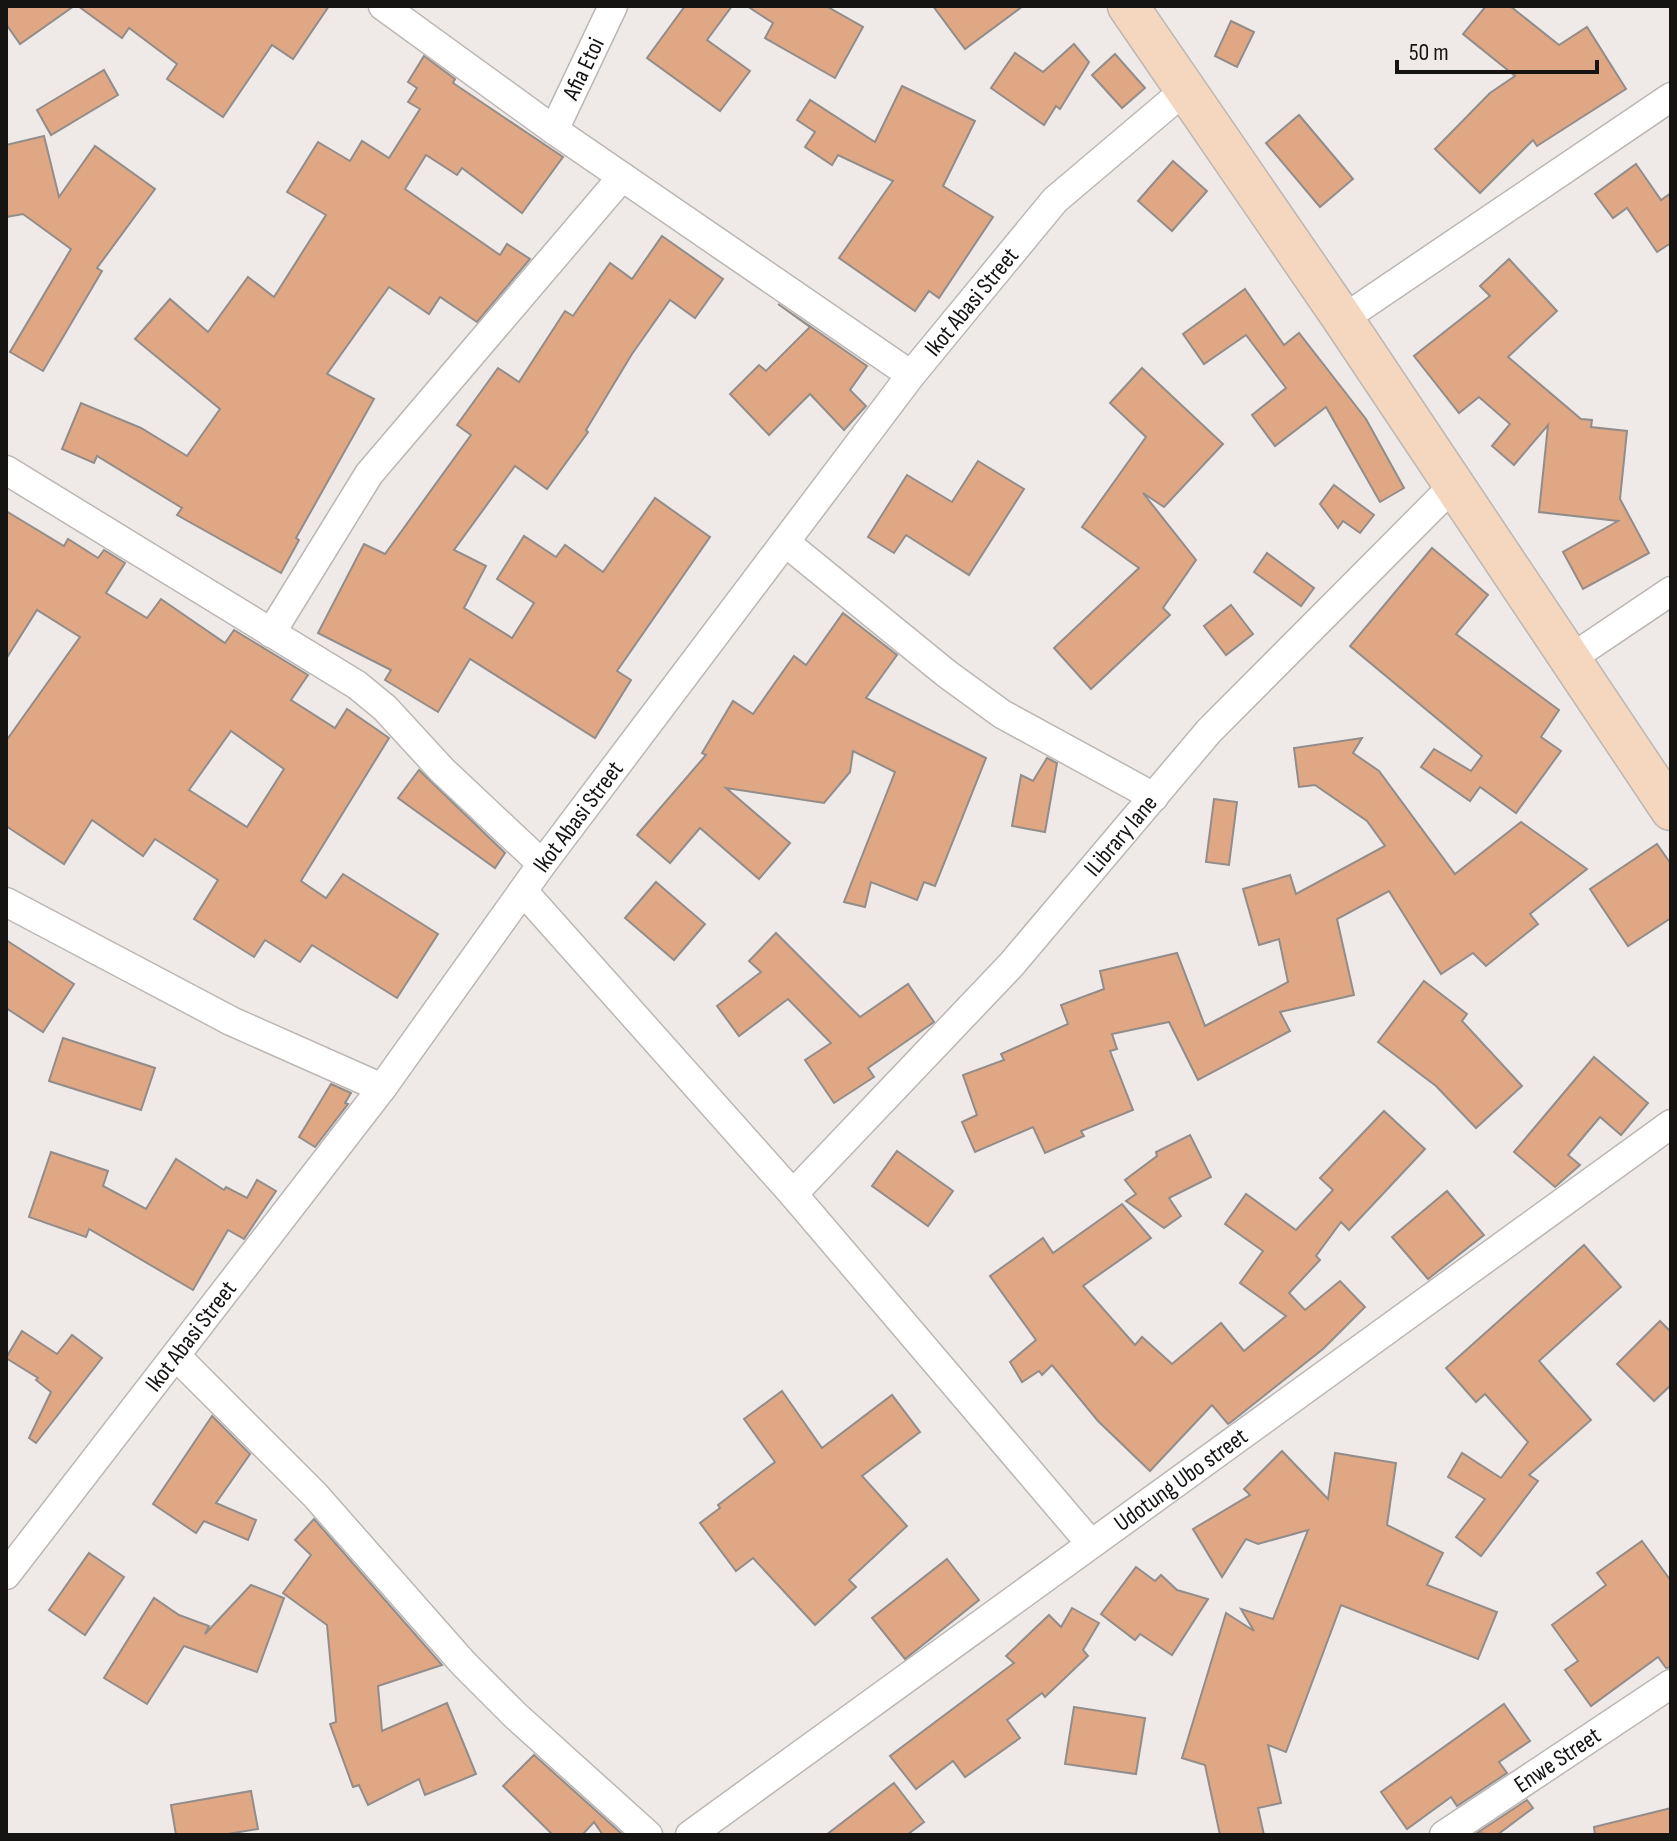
<svg xmlns="http://www.w3.org/2000/svg" width="1677" height="1841" viewBox="0 0 1677 1841" font-family="'Sofia Sans Condensed',sans-serif">
<style>
.building{fill:#dfa783;stroke:#928d8a;stroke-width:2;fill-rule:evenodd}
.lines{fill:none;stroke-linecap:round;stroke-linejoin:round}
.street-casing{stroke:#bcb7b4;stroke-width:31}
.secondary-casing{stroke:#bcb7b4;stroke-width:43}
.street{stroke:#fff;stroke-width:28}
.secondary{stroke:#f5d6be;stroke-width:40}
.labels{text-anchor:middle;stroke-width:6;stroke-linejoin:round;paint-order:stroke}
.street-label{font-size:24px;fill:#161413;stroke:#efeae7}
</style>
<rect width="100%" height="100%" fill="#efeae7"/>
<g class="building">
<polygon points="6,6 74,6 20,44 6,24"/>
<polygon points="78,6 329,6 293,59 272,45 223,117 167,79 177,64 129,28 122,38"/>
<polygon points="685,6 732,6 707,40 750,71 720,111 647,58"/>
<polygon points="747,6 826,6 863,27 835,78 765,38 773,23"/>
<polygon points="933,6 1023,6 965,49"/>
<polygon points="1486,6 1510,6 1559,45 1587,27 1626,89 1537,146 1533,140 1480,193 1435,149 1490,93 1515,76 1463,34"/>
<polygon points="1231,21 1254,32 1237,67 1215,56"/>
<polygon points="1074,44 1089,62 1060,109 1056,106 1044,125 991,88 1015,53 1043,72"/>
<polygon points="1115,54 1145,88 1122,108 1092,75"/>
<polygon points="424,56 455,79 453,83 563,157 522,213 462,168 457,175 426,155 405,189 500,255 507,244 530,259 477,322 440,297 429,314 389,287 327,374 374,399 296,538 299,540 281,573 177,515 182,508 97,456 94,463 62,449 81,403 141,428 187,456 220,409 135,339 170,299 208,332 248,277 274,297 326,215 287,192 318,142 350,161 362,141 389,158 420,109 408,102 417,88 408,82"/>
<polygon points="104,70 118,95 51,135 37,110"/>
<polygon points="902,86 975,121 943,186 993,217 939,298 929,291 915,311 839,258 893,181 838,155 832,165 805,147 815,132 797,120 810,100 875,142"/>
<polygon points="1299,115 1353,179 1320,207 1266,143"/>
<polygon points="44,136 59,197 95,146 155,189 97,268 102,271 43,371 10,352 71,249 23,214 6,217 6,145"/>
<polygon points="1173,161 1207,191 1172,231 1138,201"/>
<polygon points="1636,164 1661,200 1671,193 1671,243 1657,252 1627,208 1613,218 1595,194"/>
<polygon points="662,236 723,279 695,318 670,300 632,354 586,430 588,432 547,489 515,466 454,550 486,566 464,608 512,638 534,603 497,579 524,536 556,557 565,545 603,572 655,498 710,537 617,671 631,680 595,738 470,659 438,712 385,680 391,670 318,633 364,544 385,554 471,435 457,425 498,368 519,382 565,311 573,316 610,263 632,279"/>
<polygon points="1509,259 1557,311 1508,357 1581,419 1592,420 1591,427 1627,431 1620,499 1649,553 1583,589 1563,552 1618,521 1539,512 1548,425 1514,465 1492,446 1510,424 1479,397 1459,413 1414,356 1490,296 1480,286"/>
<polygon points="1245,289 1284,345 1299,333 1366,419 1404,488 1380,502 1326,407 1275,446 1252,415 1286,388 1246,335 1204,364 1183,334"/>
<polygon points="778,304 867,366 850,390 866,406 844,430 810,394 769,435 730,394 759,365 766,371 810,327"/>
<polygon points="1142,368 1223,444 1164,507 1143,493 1196,560 1163,608 1170,615 1091,689 1054,648 1139,568 1082,527 1146,437 1110,403"/>
<polygon points="978,461 1024,489 969,575 906,535 894,553 868,537 907,475 952,502"/>
<polygon points="1334,485 1374,515 1360,533 1343,521 1338,528 1320,504"/>
<path d="M6,511L64,546L68,539L98,558L104,550L125,563L106,593L147,618L161,599L225,643L234,630L308,675L291,700L335,728L347,709L389,738L301,881L326,898L343,874L438,934L397,998L312,945L300,962L265,940L254,957L194,919L218,880L155,839L143,856L92,820L64,864L6,826V741L80,637L37,610L6,659ZM231,731L284,769L247,827L189,790Z"/>
<polygon points="1432,548 1488,595 1456,634 1559,710 1541,737 1561,751 1516,813 1480,787 1470,801 1421,767 1434,749 1471,771 1482,756 1350,646"/>
<polygon points="1267,553 1314,588 1301,606 1254,572"/>
<polygon points="1231,605 1253,634 1226,655 1204,626"/>
<polygon points="843,613 897,655 866,698 986,758 935,886 924,882 917,900 871,882 865,907 844,902 895,772 853,751 850,772 824,803 726,788 790,843 759,879 700,828 670,863 637,835 706,755 702,753 733,701 753,714 794,656 806,665"/>
<polygon points="1362,738 1353,753 1379,771 1455,874 1521,822 1587,869 1530,914 1538,924 1486,966 1473,953 1441,974 1389,891 1337,919 1354,995 1280,1012 1290,1031 1198,1080 1169,1022 1112,1034 1117,1049 1110,1051 1133,1110 1081,1131 1084,1136 1045,1153 1033,1127 975,1152 962,1122 977,1115 963,1075 1004,1060 1001,1054 1068,1024 1061,1005 1104,989 1100,971 1177,953 1205,1026 1288,982 1279,939 1259,945 1243,889 1290,875 1296,894 1385,846 1367,821 1315,785 1299,787 1294,748"/>
<polygon points="1047,758 1057,763 1045,832 1012,826 1021,775 1033,781"/>
<polygon points="419,770 505,853 495,868 398,798"/>
<polygon points="1214,799 1237,802 1229,865 1206,862"/>
<polygon points="1657,844 1671,864 1671,918 1628,946 1590,889"/>
<polygon points="656,882 705,924 674,960 625,918"/>
<polygon points="776,933 860,1017 908,984 934,1022 868,1068 874,1077 834,1103 805,1060 831,1043 788,999 739,1036 717,1006 761,972 749,961"/>
<polygon points="6,940 74,984 43,1032 6,1008"/>
<polygon points="1424,981 1467,1014 1462,1021 1522,1086 1476,1128 1436,1086 1378,1042"/>
<polygon points="63,1038 155,1068 141,1110 49,1081"/>
<polygon points="1594,1057 1648,1103 1621,1135 1600,1117 1568,1155 1580,1165 1555,1187 1514,1152"/>
<polygon points="331,1084 351,1093 345,1103 348,1104 315,1147 299,1137"/>
<polygon points="1384,1111 1425,1149 1349,1230 1341,1222 1316,1256 1320,1260 1289,1293 1305,1310 1340,1281 1365,1307 1323,1349 1231,1422 1228,1424 1212,1405 1150,1471 1098,1421 1052,1365 1042,1375 1039,1371 1022,1382 1010,1362 1036,1340 990,1276 1043,1238 1053,1253 1122,1204 1151,1238 1083,1286 1135,1345 1142,1337 1172,1364 1221,1323 1244,1351 1286,1316 1240,1283 1263,1251 1225,1224 1246,1194 1296,1230 1333,1190 1320,1178"/>
<polygon points="1190,1135 1211,1177 1169,1198 1181,1216 1164,1228 1126,1201 1136,1194 1125,1180 1157,1156 1156,1152"/>
<polygon points="897,1151 953,1191 928,1226 872,1186"/>
<polygon points="51,1152 108,1171 103,1186 146,1209 176,1159 224,1190 226,1187 247,1198 257,1180 276,1191 244,1239 228,1230 193,1290 89,1229 86,1237 29,1217"/>
<polygon points="1447,1191 1484,1235 1428,1279 1392,1237"/>
<polygon points="1584,1245 1621,1287 1539,1361 1591,1420 1529,1475 1538,1481 1481,1556 1456,1537 1485,1499 1448,1477 1462,1453 1501,1478 1528,1442 1485,1394 1476,1402 1446,1368"/>
<polygon points="1660,1321 1671,1332 1671,1385 1654,1401 1617,1364"/>
<polygon points="22,1331 57,1354 72,1335 102,1358 36,1443 29,1438 51,1392 36,1380 38,1378 6,1358"/>
<polygon points="782,1391 822,1448 892,1395 920,1432 862,1476 907,1526 849,1580 856,1587 815,1625 753,1558 736,1571 700,1523 720,1508 718,1505 775,1462 744,1419"/>
<polygon points="212,1416 250,1454 216,1503 256,1520 248,1540 204,1521 196,1533 153,1504"/>
<polygon points="1282,1451 1328,1499 1335,1453 1396,1463 1387,1525 1443,1553 1427,1585 1497,1612 1478,1659 1341,1605 1286,1752 1268,1745 1281,1803 1258,1808 1264,1835 1220,1835 1205,1765 1182,1758 1226,1613 1254,1631 1241,1609 1273,1619 1308,1530 1258,1544 1246,1539 1222,1577 1193,1529 1250,1495 1244,1489"/>
<polygon points="314,1519 442,1665 378,1686 382,1731 447,1703 476,1774 425,1795 419,1779 368,1805 359,1785 353,1787 330,1724 336,1722 327,1625 283,1593 311,1555 295,1540"/>
<polygon points="1642,1541 1671,1581 1671,1667 1666,1668 1658,1657 1591,1706 1565,1670 1578,1661 1552,1625 1606,1585 1597,1573"/>
<polygon points="89,1553 124,1577 85,1635 49,1610"/>
<polygon points="947,1559 979,1600 905,1659 872,1618"/>
<polygon points="1136,1567 1155,1581 1161,1575 1177,1590 1208,1599 1172,1655 1140,1634 1135,1640 1101,1614"/>
<polygon points="251,1585 284,1598 257,1672 184,1646 147,1704 104,1678 154,1598 179,1615 209,1626 205,1634"/>
<polygon points="1072,1608 1099,1623 1083,1650 1088,1656 1045,1697 1042,1693 1007,1720 1020,1738 965,1777 953,1761 916,1789 890,1756 1014,1663 1006,1656 1049,1615 1061,1627"/>
<polygon points="1504,1704 1530,1741 1499,1762 1507,1773 1457,1806 1451,1797 1407,1829 1381,1792"/>
<polygon points="1074,1707 1145,1718 1136,1774 1065,1764"/>
<polygon points="534,1755 623,1835 603,1835 594,1822 582,1835 553,1835 503,1786"/>
<polygon points="894,1783 924,1822 907,1835 826,1835"/>
<polygon points="251,1791 258,1829 222,1835 176,1835 171,1805"/>
<polygon points="1527,1800 1533,1808 1497,1835 1477,1833"/>
<polygon points="1671,1808 1671,1835 1595,1835 1594,1827"/>
</g>
<g class="lines">
<g class="street-casing">
<g id="street">
<polyline points="383,6 554,130 911,375"/>
<path id="s1" d="M554,130L613,6"/>
<polyline points="1343,319 1671,97"/>
<polyline points="6,470 357,685 385,708 442,770 542,864"/>
<polyline points="785,542 947,674 1002,714 1154,797"/>
<polyline points="271,633 369,474 622,177"/>
<polyline points="1570,659 1671,591"/>
<polyline points="523,891 793,1194 1091,1544"/>
<polyline points="6,902 231,1021 382,1088"/>
<path id="s2" d="M793,1194L1011,965L1209,731L1454,485"/>
<polyline points="176,1356 315,1495 463,1663 516,1716 648,1835"/>
<path id="s3" d="M6,1575L382,1088L542,864L911,375L1055,200L1185,90"/>
<path id="s4" d="M690,1835L1671,1124"/>
<path id="s5" d="M1444,1835L1671,1684"/>
</g>
</g>
<g class="secondary-casing">
<polyline id="secondary" points="1128,6 1343,319 1671,810"/>
</g>
<use href="#street" class="street"/>
<use href="#secondary" class="secondary"/>
</g>
<g class="labels">
<g class="street-label">
<text dy="8" stroke="none"><textPath href="#s1" startOffset="68">Afia Etoi</textPath></text>
<text dy="8" stroke="none"><textPath href="#s3" startOffset="1598">Ikot Abasi Street</textPath></text>
<text dy="8" stroke="none"><textPath href="#s3" startOffset="950">Ikot Abasi Street</textPath></text>
<text dy="8" stroke="none"><textPath href="#s2" startOffset="486">lLibrary lane</textPath></text>
<text dy="8" stroke="none"><textPath href="#s3" startOffset="302">Ikot Abasi Street</textPath></text>
<text dy="8" stroke="none"><textPath href="#s4" startOffset="606">Udotung Ubo street</textPath></text>
<text dy="8" stroke="none"><textPath href="#s5" startOffset="136">Enwe Street</textPath></text>
</g>
</g>
<rect width="1677" height="1841" fill="none" stroke="#161413" stroke-width="16"/>
<path d="M1397 60v12h200v-12" fill="none" stroke="#161413" stroke-width="4"/>
<text x="1409" y="60" font-size="24" fill="#161413" stroke="#efeae7" stroke-width="6" paint-order="stroke">50 m</text>
</svg>
